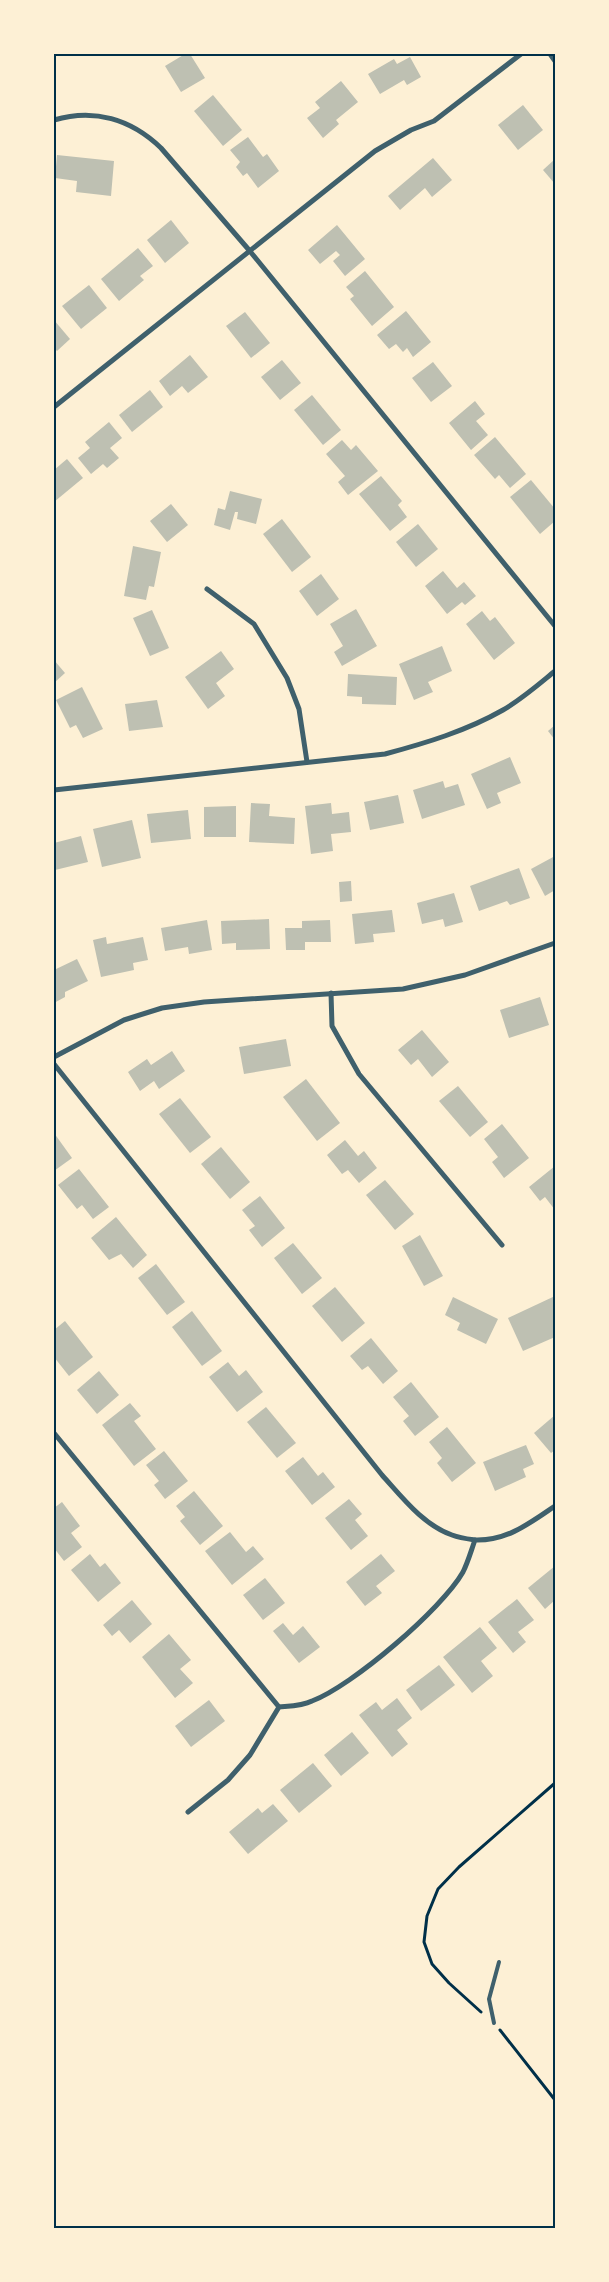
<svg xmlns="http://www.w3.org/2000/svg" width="609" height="2282" viewBox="0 0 609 2282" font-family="Signika,sans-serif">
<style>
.building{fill:#bec0b2}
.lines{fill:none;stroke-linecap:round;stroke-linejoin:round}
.path{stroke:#003049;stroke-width:3}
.service{stroke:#3f606c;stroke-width:4}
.minor{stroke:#3f606c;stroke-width:5}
.neatline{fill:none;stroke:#003049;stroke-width:2}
</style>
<rect width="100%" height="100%" fill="#fdf0d5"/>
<g class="building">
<polygon points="185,54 190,54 205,78 181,92 165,66"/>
<polygon points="410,57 421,77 407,85 404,80 380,94 368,74 394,59 397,64"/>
<polygon points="341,81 358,102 336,120 339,124 323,138 307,118 320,108 315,102"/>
<polygon points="213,95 242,130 223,146 194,111"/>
<polygon points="523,105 543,130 518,150 498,125"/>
<polygon points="248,137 263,157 267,154 279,171 258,188 247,173 243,176 236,167 240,162 230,150"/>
<polygon points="57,155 114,161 111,196 76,192 77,181 55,178"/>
<polygon points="433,158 452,180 432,197 425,188 400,210 388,196"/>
<polygon points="555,159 555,184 543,170"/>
<polygon points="171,220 189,243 165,263 147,240"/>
<polygon points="337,225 365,259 345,276 333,261 340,255 336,251 320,264 308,250"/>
<polygon points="138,248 153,266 140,276 144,280 119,301 101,279"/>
<polygon points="365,271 394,307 372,326 350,299 354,296 346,287"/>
<polygon points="89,285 107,308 81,329 62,306"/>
<polygon points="406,311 431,342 413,357 407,348 403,352 396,344 389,349 377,335"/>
<polygon points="245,312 270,343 251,358 226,326"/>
<polygon points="54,320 70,339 57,351 54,348"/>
<polygon points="190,355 208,377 188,393 182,386 170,396 159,381"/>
<polygon points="282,360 301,383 280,400 261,377"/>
<polygon points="433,362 452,386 431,402 412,378"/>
<polygon points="150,390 163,407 132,432 119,415"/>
<polygon points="312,395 341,430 323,445 294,410"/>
<polygon points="475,401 485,414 476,421 488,435 471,450 449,423"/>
<polygon points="109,422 122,438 110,448 119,458 107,468 103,464 91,474 78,458 90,448 85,442"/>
<polygon points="495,437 526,474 510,488 499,475 495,479 474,455"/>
<polygon points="342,440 351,450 356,445 378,471 348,495 338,482 345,476 326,454"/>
<polygon points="67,459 83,478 54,502 54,470"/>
<polygon points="381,476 402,501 398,505 407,517 390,531 359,494"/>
<polygon points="531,480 555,509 555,521 540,534 510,497"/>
<polygon points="230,491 262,499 256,524 237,519 238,512 235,512 230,530 214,525 218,508 225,510"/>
<polygon points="171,504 188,525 167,542 150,521"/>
<polygon points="282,519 311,557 292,572 263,534"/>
<polygon points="418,524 438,549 416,567 396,542"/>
<polygon points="133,546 161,552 154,587 149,586 146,600 124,596"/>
<polygon points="443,571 457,588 464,582 476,596 465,605 462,602 447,614 425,586"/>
<polygon points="321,574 339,599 317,616 299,591"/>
<polygon points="356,609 377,646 342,666 334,652 343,646 330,624"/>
<polygon points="152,610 169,648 150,656 133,618"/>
<polygon points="482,611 490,621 495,617 515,643 494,660 466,624"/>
<polygon points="442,646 452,671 428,682 433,692 414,700 399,664"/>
<polygon points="221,651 234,669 216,683 225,696 208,709 185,677"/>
<polygon points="54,660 65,673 54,683"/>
<polygon points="348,674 397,677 396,705 362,704 362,697 347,696"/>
<polygon points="82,687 103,729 83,738 76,725 70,728 56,700"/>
<polygon points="157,700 163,727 129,731 125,704"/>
<polygon points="555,725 555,740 548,731"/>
<polygon points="510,757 521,783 497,793 501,803 487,809 471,774"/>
<polygon points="443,781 445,788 458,784 465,805 422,819 413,790"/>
<polygon points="398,795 404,823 370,830 364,802"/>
<polygon points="251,803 270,804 269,816 295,818 294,844 249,842"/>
<polygon points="331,803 332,814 349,812 351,832 331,834 333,851 311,854 305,806"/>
<polygon points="236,806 236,837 204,837 204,807"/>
<polygon points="188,810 191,839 151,843 147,814"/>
<polygon points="132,820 141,858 102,867 93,829"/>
<polygon points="81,836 88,862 55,870 54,843"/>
<polygon points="555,856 555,890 545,896 531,869"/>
<polygon points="519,868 530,898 510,905 507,901 479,911 470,886"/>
<polygon points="351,881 352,901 340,902 339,882"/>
<polygon points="454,893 463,922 445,927 443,919 422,924 417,903"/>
<polygon points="392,910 395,932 373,934 374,942 355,944 352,914"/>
<polygon points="269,919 270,949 236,950 236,943 222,944 221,921"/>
<polygon points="207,920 212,950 189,954 188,947 165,951 161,928"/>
<polygon points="330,920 331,942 305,942 305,950 286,950 285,928 302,928 302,921"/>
<polygon points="106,937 107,944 143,937 148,960 133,963 134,970 101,977 93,940"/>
<polygon points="77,959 88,981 65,992 65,997 54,1003 54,970"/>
<polygon points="540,997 549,1025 509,1038 500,1010"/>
<polygon points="422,1030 449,1062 432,1077 418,1059 411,1065 398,1050"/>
<polygon points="286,1039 291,1066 244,1074 239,1047"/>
<polygon points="172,1051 185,1071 159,1089 154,1081 140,1091 128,1072 147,1059 151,1065"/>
<polygon points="306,1079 340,1123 317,1141 283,1097"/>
<polygon points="458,1086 488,1122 470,1137 439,1101"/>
<polygon points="180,1098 211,1137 190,1153 159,1114"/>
<polygon points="502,1124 529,1158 504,1178 492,1162 498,1157 484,1139"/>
<polygon points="54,1133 72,1158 54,1171"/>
<polygon points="345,1140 358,1156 364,1151 377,1168 359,1183 348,1170 342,1174 327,1155"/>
<polygon points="221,1147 250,1182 230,1199 201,1164"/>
<polygon points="555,1166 555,1210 545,1197 540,1201 529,1187"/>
<polygon points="79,1169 109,1207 93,1219 82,1205 77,1209 58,1185"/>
<polygon points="385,1180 414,1214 395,1230 366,1195"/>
<polygon points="260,1196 285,1228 262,1247 249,1230 255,1226 242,1210"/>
<polygon points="116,1217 147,1255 133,1268 121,1254 109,1260 91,1238"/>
<polygon points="420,1235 443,1276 424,1286 402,1246"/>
<polygon points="293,1243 322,1278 302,1294 274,1258"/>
<polygon points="156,1264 185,1302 167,1315 138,1278"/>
<polygon points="335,1287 365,1323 342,1342 312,1306"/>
<polygon points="555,1296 555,1337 523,1351 508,1318"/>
<polygon points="453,1297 498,1319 486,1344 457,1330 460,1323 445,1315"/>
<polygon points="192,1311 222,1351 202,1366 172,1327"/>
<polygon points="65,1321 93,1357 69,1376 54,1357 54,1330"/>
<polygon points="371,1338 398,1371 383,1384 368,1366 362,1370 350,1356"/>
<polygon points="228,1362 239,1376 246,1370 263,1392 237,1412 209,1377"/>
<polygon points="99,1371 119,1395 97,1414 77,1390"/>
<polygon points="411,1382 439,1417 415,1436 403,1421 409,1416 393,1397"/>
<polygon points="130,1403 141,1416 134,1421 156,1449 134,1466 102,1425"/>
<polygon points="266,1407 296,1443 277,1458 247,1422"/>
<polygon points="555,1415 555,1450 551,1453 534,1433"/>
<polygon points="447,1427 476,1463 452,1482 437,1463 442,1458 429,1442"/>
<polygon points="526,1445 534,1464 523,1469 526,1477 495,1491 483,1462"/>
<polygon points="164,1451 188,1481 165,1499 154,1485 159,1481 146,1465"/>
<polygon points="303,1457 318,1476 323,1472 335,1487 312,1505 285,1471"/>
<polygon points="194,1491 223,1526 200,1545 180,1521 185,1517 176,1506"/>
<polygon points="349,1499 362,1514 355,1520 368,1536 351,1550 325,1518"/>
<polygon points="62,1502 80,1526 71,1533 82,1547 64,1561 54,1548 54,1508"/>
<polygon points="230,1532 246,1552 253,1546 264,1559 232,1585 205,1551"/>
<polygon points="90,1554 100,1567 105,1563 121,1583 98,1602 71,1570"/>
<polygon points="381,1554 395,1571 376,1586 382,1593 365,1606 346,1582"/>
<polygon points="555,1566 555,1600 545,1609 528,1588"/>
<polygon points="265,1578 285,1603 263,1620 243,1595"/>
<polygon points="517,1599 534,1620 518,1632 526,1642 513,1653 488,1622"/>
<polygon points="132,1600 152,1624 130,1643 119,1630 112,1636 103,1625"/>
<polygon points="283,1623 293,1635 303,1626 320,1647 299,1663 273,1631"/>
<polygon points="480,1627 497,1648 481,1661 493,1676 472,1693 443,1657"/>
<polygon points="169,1634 191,1660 180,1669 193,1683 175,1698 142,1657"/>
<polygon points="439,1665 455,1685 421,1711 406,1690"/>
<polygon points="397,1698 412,1718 397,1730 408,1744 392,1757 359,1715 376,1702 382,1710"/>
<polygon points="209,1700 225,1721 191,1747 175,1726"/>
<polygon points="352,1732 369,1753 341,1776 324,1755"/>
<polygon points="313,1763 332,1786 299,1813 280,1790"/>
<polygon points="273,1804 288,1821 248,1854 229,1832 258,1808 262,1813"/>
</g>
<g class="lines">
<g class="path">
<polyline points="481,2012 449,1983 432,1964 424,1942 427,1916 438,1889 459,1867 555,1783"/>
<polyline points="500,2030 555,2100"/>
</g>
<polyline class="service" points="494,2023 489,1999 499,1962"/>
<g class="minor">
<polyline points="550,54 555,61"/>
<path d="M54,120C94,108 131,119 161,148L249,250L555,626"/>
<polyline points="54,407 375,151 411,130 434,121 521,54"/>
<polyline points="207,589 254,624 287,678 299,709 307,762"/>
<path d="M54,790L385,754C426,743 466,731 503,710C522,699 539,684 555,671"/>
<polyline points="331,993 332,1026 359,1074 502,1245"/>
<polyline points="54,1057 124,1020 162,1008 204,1002 403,989 465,975 555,943"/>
<path d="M54,1064L382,1475C402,1497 423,1525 452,1535C460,1538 468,1539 475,1540"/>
<polyline points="54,1433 279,1707"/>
<path d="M188,1812L228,1780L250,1755L279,1707C290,1706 302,1706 312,1701C352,1686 442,1609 463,1572C468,1562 471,1551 475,1540C507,1541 530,1523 555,1506"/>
</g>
</g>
<rect width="609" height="2282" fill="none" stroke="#fdf0d5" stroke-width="110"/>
<rect x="55" y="55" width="499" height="2172" class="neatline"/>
</svg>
